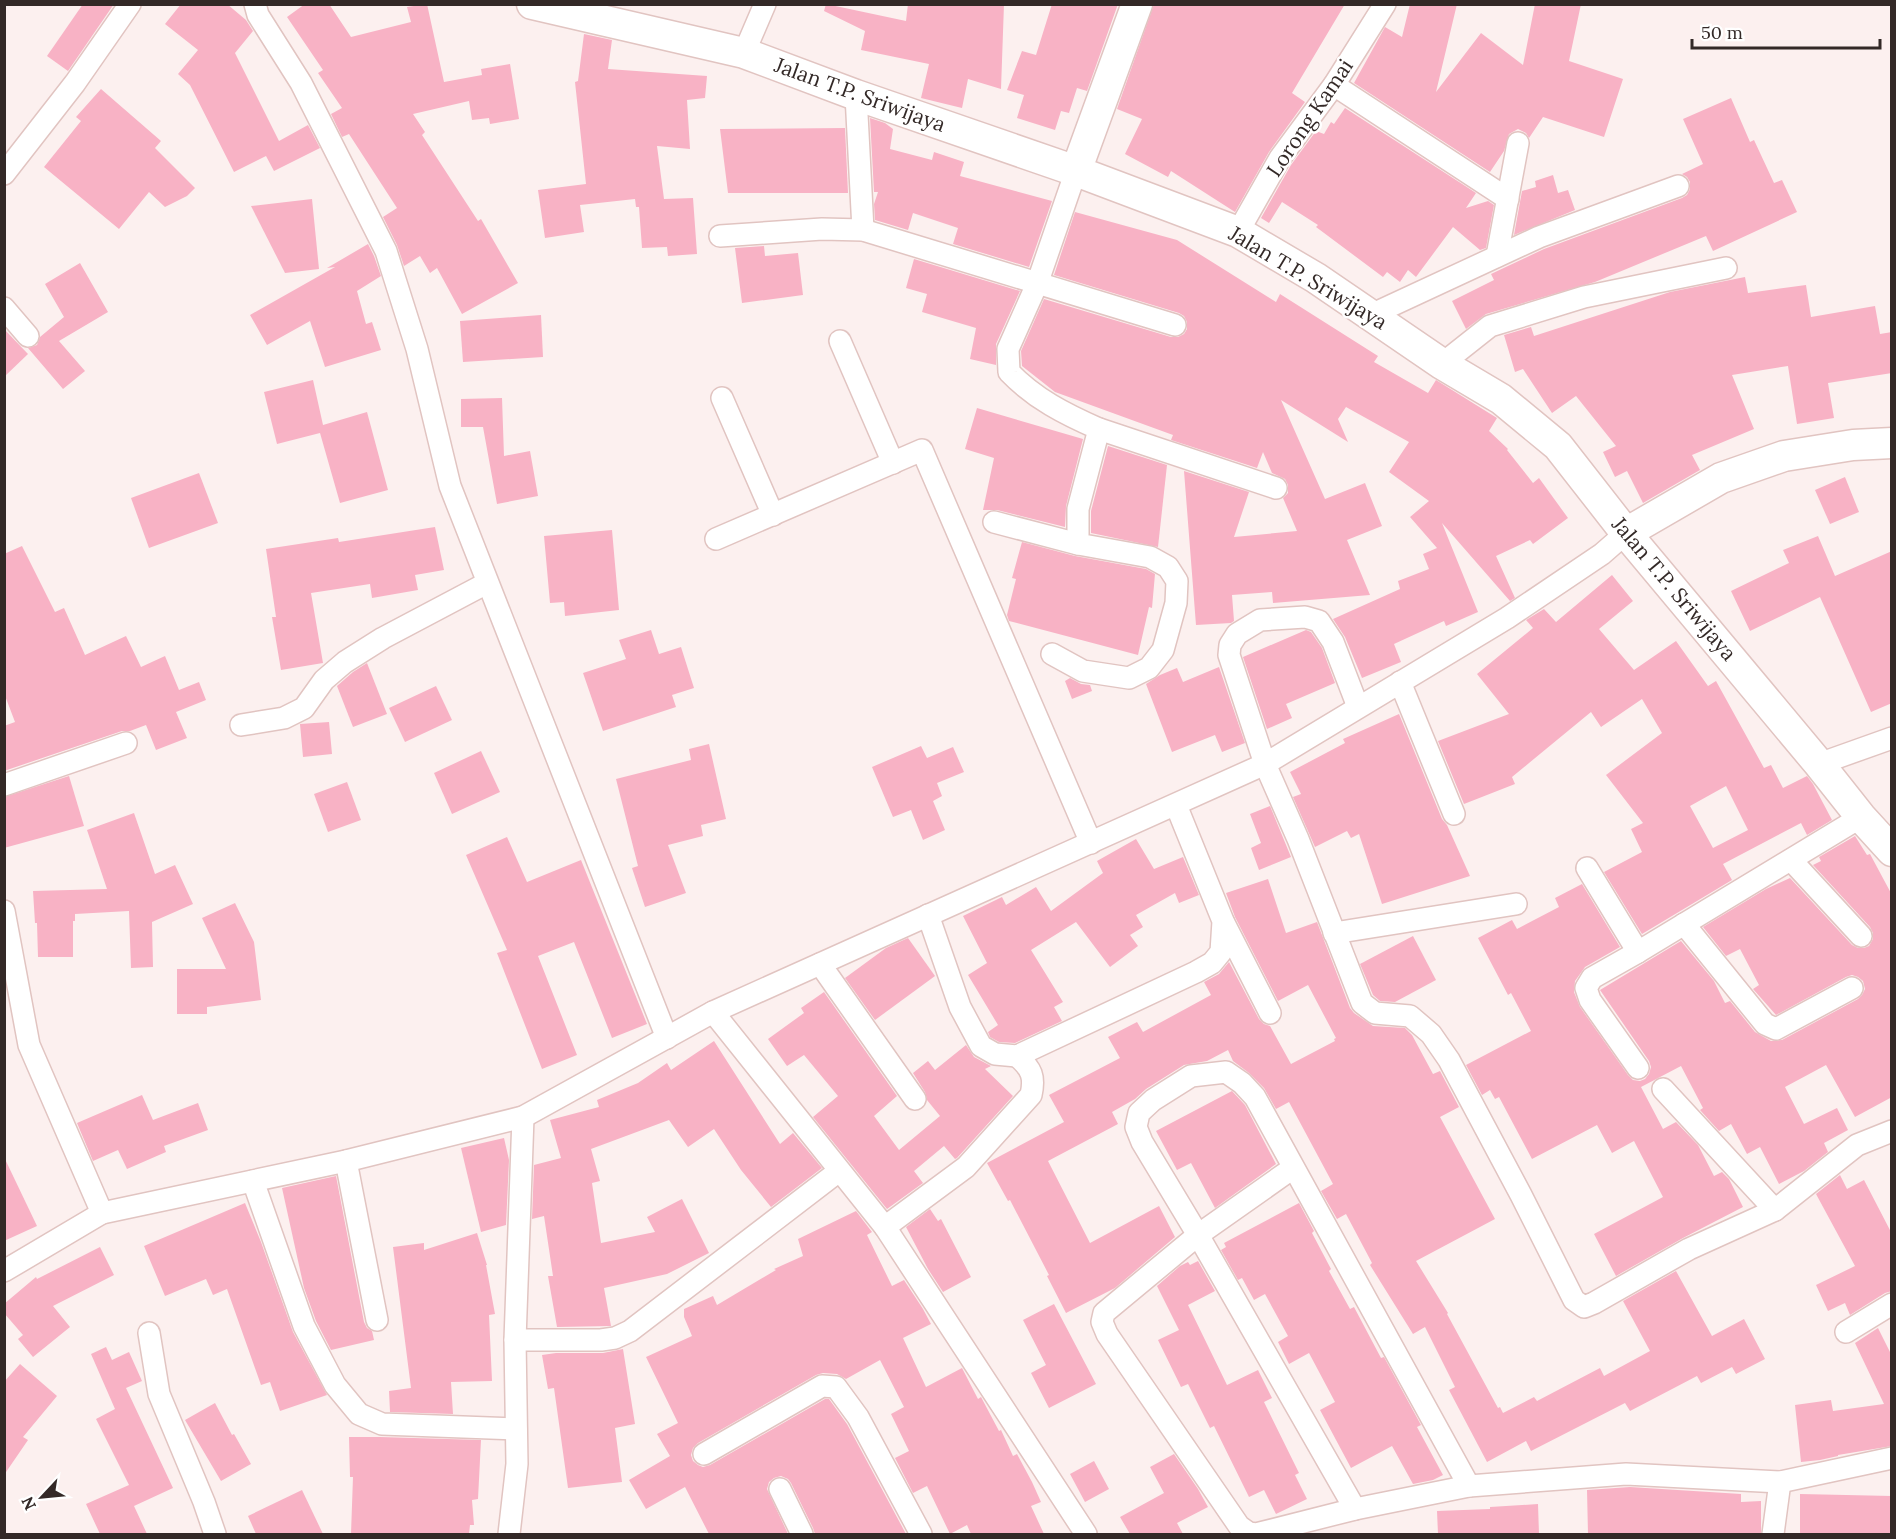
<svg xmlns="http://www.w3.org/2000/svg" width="1896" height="1539" viewBox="0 0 1896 1539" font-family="Lora,serif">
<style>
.building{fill:#f8b2c5;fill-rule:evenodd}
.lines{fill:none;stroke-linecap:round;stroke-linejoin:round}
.street-casing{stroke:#e1c4c1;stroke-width:24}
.secondary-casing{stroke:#e1c4c1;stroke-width:33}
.street{stroke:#fff;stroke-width:21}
.secondary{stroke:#fff;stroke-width:30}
.labels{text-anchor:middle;stroke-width:5;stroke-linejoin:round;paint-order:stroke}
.street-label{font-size:21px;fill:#332927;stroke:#fff}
</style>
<rect width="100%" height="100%" fill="#fcf0ef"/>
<g class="building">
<polygon points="83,4 114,4 68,71 47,56"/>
<polygon points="181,4 227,4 246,20 253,31 235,53 279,141 308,125 320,148 274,171 266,156 234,172 190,85 178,74 198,50 165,24"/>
<polygon points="305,4 329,4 351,37 411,22 407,7 427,4 444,82 482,75 481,69 510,64 519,119 490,124 489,118 472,120 469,101 413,114 425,132 422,135 478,221 481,219 518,283 462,314 437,268 430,273 420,256 404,266 397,245 383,217 397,208 349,134 342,137 331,114 342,108 318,73 323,70 287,17"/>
<polygon points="826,4 906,21 908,4 1004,4 1001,89 968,79 962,108 921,98 929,64 861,50 865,31 824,11"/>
<polygon points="1052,4 1118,4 1087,91 1077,88 1069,113 1061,111 1055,130 1017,118 1024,95 1007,90 1022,51 1036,55"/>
<polygon points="1154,4 1345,4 1292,93 1305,102 1269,152 1235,212 1171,171 1168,177 1125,154 1142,119 1117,109"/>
<polygon points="1410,4 1457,4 1436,92 1481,33 1523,65 1535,4 1581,4 1569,61 1623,79 1604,137 1543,117 1529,138 1526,133 1518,129 1509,134 1504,151 1490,172 1354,83 1385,27 1402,37"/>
<polygon points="584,34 612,40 608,69 707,76 705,98 687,100 690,149 657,146 664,199 693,198 697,254 668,256 667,247 642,248 639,207 636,207 635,199 580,205 584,232 545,238 538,190 586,184 575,82 578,81"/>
<polygon points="101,89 161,141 155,148 195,188 187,196 165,207 149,192 119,229 44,167 81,121 76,117"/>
<polygon points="1731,98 1750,142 1754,140 1774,183 1782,180 1797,212 1713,251 1706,236 1595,282 1486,314 1466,329 1452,301 1494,280 1491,274 1544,249 1682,198 1687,195 1690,189 1690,182 1687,177 1682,174 1703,164 1683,119"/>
<polygon points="1345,108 1476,193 1466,208 1488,201 1494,205 1486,248 1480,250 1453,227 1416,277 1408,270 1400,282 1387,272 1383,277 1316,227 1318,225 1282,202 1269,223 1261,218 1291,165 1316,131 1324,134 1331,122 1334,124"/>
<polygon points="870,118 885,123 893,129 890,149 932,160 934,152 964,162 960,176 1052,201 1029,267 953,244 958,228 913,213 908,230 875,220 874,204 878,192 874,192"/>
<polygon points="845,128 848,193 728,193 720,129"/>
<polygon points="1553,175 1558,193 1568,190 1575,210 1514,235 1522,191 1536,187 1535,181"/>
<polygon points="312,199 319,269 285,273 251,206"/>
<polygon points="1075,212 1177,240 1276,302 1280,294 1378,356 1374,362 1428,393 1436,380 1497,418 1489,431 1508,449 1507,450 1533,483 1539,478 1568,518 1533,544 1530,540 1496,556 1515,598 1510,601 1442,523 1478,612 1446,626 1444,621 1394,644 1401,662 1362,678 1345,637 1333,619 1400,589 1398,581 1429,569 1423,554 1437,548 1410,517 1429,501 1389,472 1409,442 1346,407 1338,419 1348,442 1281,400 1325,499 1365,483 1382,526 1347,540 1370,595 1273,603 1272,592 1232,595 1234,621 1231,623 1196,625 1184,471 1249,492 1234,537 1297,531 1283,498 1288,493 1288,485 1285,479 1272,473 1263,452 1257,468 1171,440 1173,435 1055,392 1022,366 1021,351 1044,299 1171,337 1178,337 1184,334 1187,329 1187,322 1184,316 1179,313 1054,275"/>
<polygon points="368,244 374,256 381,276 357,291 366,324 372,322 381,350 325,367 310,321 267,345 250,315 335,267 327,268"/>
<polygon points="764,246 765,256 798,253 803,295 742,303 735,248"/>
<polygon points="914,259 1020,291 996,344 996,365 970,359 976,328 922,312 927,294 906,288"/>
<polygon points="80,263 108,312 59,341 85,371 63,389 28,348 37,345 40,337 64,317 45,284"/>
<polygon points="1745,277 1748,293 1806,285 1811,317 1875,306 1880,334 1892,332 1892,373 1828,383 1834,418 1797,424 1788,366 1732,375 1754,429 1692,455 1700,470 1643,503 1627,471 1615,477 1603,452 1616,446 1576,396 1552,413 1523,369 1515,372 1504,335 1531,327 1534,336 1670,292"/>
<polygon points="541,315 543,357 463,362 460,321"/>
<polygon points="4,329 28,354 4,377"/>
<polygon points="313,380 323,425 367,412 388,490 340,503 320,433 277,444 264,392"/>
<polygon points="502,398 504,456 530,451 538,496 497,504 483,427 461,427 461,399"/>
<polygon points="977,408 1083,439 1066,506 1065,527 997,510 983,510 994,458 965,449"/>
<polygon points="1108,446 1167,465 1158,547 1091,533 1091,511"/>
<polygon points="199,473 218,523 149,548 131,498"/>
<polygon points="1845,477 1859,512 1830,524 1815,490"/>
<polygon points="435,527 444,570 415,575 418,590 372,598 370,584 311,593 323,663 281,670 272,617 276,617 266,549 338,538 339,542"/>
<polygon points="612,530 619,610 565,616 564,602 550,603 544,536"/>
<polygon points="1818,536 1835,576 1892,551 1892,703 1871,712 1820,597 1750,631 1731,591 1789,563 1783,550"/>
<polygon points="1022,542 1075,556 1146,569 1155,574 1152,608 1149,607 1138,655 1009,621 1007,615 1016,579 1012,578"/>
<polygon points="22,546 55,612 64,608 85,655 126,636 141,667 165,656 179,690 199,682 206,700 176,712 187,738 156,750 146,725 130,731 122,731 4,771 4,726 15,722 4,693 4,554"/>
<path d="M1612,575L1633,601L1599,629L1634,670L1676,641L1708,686L1716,681L1764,768L1771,765L1783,788L1807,776L1813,784L1832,820L1807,835L1801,823L1723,864L1732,880L1642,934L1604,872L1642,852L1631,829L1643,823L1606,775L1662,733L1642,699L1601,727L1591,712L1512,777L1515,784L1464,804L1438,741L1509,714L1477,674L1533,628L1526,620L1544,609L1556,622ZM1726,786L1748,830L1713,848L1690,806Z"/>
<polygon points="651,630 659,654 681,647 694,688 672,695 676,707 603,731 583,673 626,659 619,640"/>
<polygon points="1306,630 1311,632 1322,648 1335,683 1286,704 1292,718 1267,729 1243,657"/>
<polygon points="367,663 387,714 353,727 337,686 353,672"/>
<polygon points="1219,667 1245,743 1222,752 1215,735 1172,752 1146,684 1160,675 1177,668 1183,682"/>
<polygon points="1070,678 1081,684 1090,685 1092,691 1072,699 1065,681"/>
<polygon points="436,686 452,720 405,742 389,708"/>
<polygon points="1399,714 1442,819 1447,825 1470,876 1382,904 1359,834 1351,838 1347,831 1315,847 1293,797 1301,794 1290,772 1345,743 1343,739"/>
<polygon points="329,722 332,754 303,757 300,724"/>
<polygon points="709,744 726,819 701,825 703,836 668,845 686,893 645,907 632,868 638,866 616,779 691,760 689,749"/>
<polygon points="921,746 927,758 953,747 964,772 937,783 942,796 933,801 945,830 923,840 911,810 893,817 872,767"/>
<polygon points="481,751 500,792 452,814 434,773"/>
<polygon points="69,776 84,826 4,848 4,797"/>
<polygon points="347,782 361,820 328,832 314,794"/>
<polygon points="1270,806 1291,857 1259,870 1251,848 1261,843 1250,814"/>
<polygon points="134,813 155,874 175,865 193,904 152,922 153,967 131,968 129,911 75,914 75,921 73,921 73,957 38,957 37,923 35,923 33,891 107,889 87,830"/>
<polygon points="1855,836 1867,855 1870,854 1892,895 1892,1097 1855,1117 1826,1065 1785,1087 1804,1124 1837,1108 1848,1130 1824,1143 1828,1152 1804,1171 1779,1184 1760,1147 1747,1154 1731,1124 1719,1131 1700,1110 1703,1108 1681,1066 1641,1087 1663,1129 1676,1122 1698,1145 1714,1176 1722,1172 1729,1179 1743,1207 1683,1238 1616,1276 1594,1234 1663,1197 1634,1141 1612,1153 1597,1125 1532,1159 1499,1097 1495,1099 1490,1090 1482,1095 1466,1065 1531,1031 1511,993 1508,995 1478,938 1512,920 1517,929 1559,907 1555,898 1582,884 1620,947 1585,967 1575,981 1574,992 1580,1007 1628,1075 1633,1080 1640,1081 1645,1079 1649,1074 1651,1067 1649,1061 1600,990 1681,941 1714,981 1725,1003 1730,1001 1755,1032 1771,1041 1782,1040 1858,999 1862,995 1865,989 1863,981 1858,977 1852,975 1846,977 1776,1015 1753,989 1759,985 1740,949 1726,956 1703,927 1766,889 1790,878 1852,945 1858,948 1864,948 1869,946 1873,939 1873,933 1870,927 1813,865 1821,861 1819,857"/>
<polygon points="507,837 527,882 581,860 647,1024 612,1038 574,942 538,956 577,1055 542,1069 497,953 507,950 466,855"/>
<polygon points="1136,839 1154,869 1183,857 1199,895 1179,903 1175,893 1136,915 1143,927 1130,935 1138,946 1110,967 1076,922 1031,950 1063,1002 1054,1007 1062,1021 1015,1043 999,1042 990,1037 988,1032 998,1025 968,975 987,963 963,916 1002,897 1006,905 1036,887 1051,911 1103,873 1097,861"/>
<polygon points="1268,879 1286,933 1317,922 1350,1008 1354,1013 1373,1026 1405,1028 1412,1035 1433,1074 1440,1071 1459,1107 1440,1117 1495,1219 1416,1261 1448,1313 1447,1314 1498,1408 1500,1407 1503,1413 1534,1397 1537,1401 1600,1368 1604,1376 1650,1351 1623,1301 1676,1271 1712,1336 1744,1319 1765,1359 1736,1374 1732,1367 1701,1383 1697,1376 1630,1411 1625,1403 1531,1451 1526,1441 1487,1462 1449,1390 1455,1387 1425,1327 1413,1334 1370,1265 1372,1263 1346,1214 1337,1219 1321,1191 1333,1184 1289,1102 1276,1109 1264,1088 1249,1073 1233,1061 1228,1050 1207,1061 1184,1065 1146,1089 1135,1099 1112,1112 1118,1124 1048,1161 1090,1243 1159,1206 1175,1237 1115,1288 1066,1313 1047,1276 1049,1275 1010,1200 1008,1201 987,1163 1064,1122 1049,1095 1120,1058 1108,1037 1137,1022 1143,1032 1211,995 1204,982 1219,974 1229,962 1259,1019 1264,1024 1270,1026 1291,1064 1335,1041 1334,1039 1336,1038 1308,985 1278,1001 1235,917 1226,893"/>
<polygon points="235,903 254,942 261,1000 207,1007 207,1014 177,1014 177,969 226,969 202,918"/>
<polygon points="1413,936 1436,980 1395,1002 1380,1001 1373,995 1360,964"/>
<polygon points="908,938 935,976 875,1020 845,978 886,948"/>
<polygon points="824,992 897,1096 874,1116 899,1150 940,1116 927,1100 925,1092 913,1073 928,1061 935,1070 966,1045 974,1057 991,1066 985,1069 1013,1096 957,1158 955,1159 944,1146 914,1171 923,1183 887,1209 813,1117 838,1096 804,1055 787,1066 768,1039 804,1013 801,1008"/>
<polygon points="714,1041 780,1144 793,1133 822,1168 771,1207 741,1170 714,1129 688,1147 669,1120 591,1149 600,1181 592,1183 601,1243 655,1232 647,1217 682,1199 709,1253 667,1274 604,1288 611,1326 557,1327 548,1276 553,1276 544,1216 532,1219 534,1165 561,1158 550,1120 599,1107 597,1100 638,1083 667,1063 671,1070"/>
<polygon points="1232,1091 1245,1105 1276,1164 1215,1208 1191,1163 1177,1170 1156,1131"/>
<polygon points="142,1095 153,1120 198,1103 208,1130 164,1146 166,1152 127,1169 118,1150 93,1161 77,1123"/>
<polygon points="504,1138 509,1160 506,1225 481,1232 461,1148"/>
<polygon points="4,1157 37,1226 4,1241"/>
<polygon points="1840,1175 1847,1189 1864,1180 1892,1234 1892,1291 1885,1293 1850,1315 1845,1303 1828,1311 1816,1285 1855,1266 1816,1194"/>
<polygon points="336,1176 364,1322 367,1328 372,1331 374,1340 331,1350 316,1321 304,1288 282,1188"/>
<polygon points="245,1203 261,1242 293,1332 327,1395 280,1411 270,1382 261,1385 227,1289 213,1295 206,1279 165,1296 144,1246"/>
<polygon points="1299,1203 1314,1231 1312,1233 1331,1269 1329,1271 1350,1309 1354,1307 1381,1358 1384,1357 1421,1425 1417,1427 1443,1475 1433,1480 1413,1484 1392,1446 1351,1468 1320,1410 1335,1402 1309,1353 1289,1364 1278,1342 1288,1336 1265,1294 1254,1300 1242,1278 1238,1280 1221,1250 1226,1247 1224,1243"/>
<polygon points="930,1209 938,1221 941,1219 971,1277 943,1292 928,1269 906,1227"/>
<polygon points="856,1211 872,1232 867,1235 892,1286 904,1280 923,1309 931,1324 903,1338 926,1387 962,1368 978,1399 981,1397 999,1431 1001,1430 1013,1456 1017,1454 1032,1482 1041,1502 1031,1506 1044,1534 971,1534 967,1525 950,1534 927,1486 913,1493 895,1458 909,1451 891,1414 904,1407 880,1360 846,1379 837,1374 823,1373 816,1375 698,1443 693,1448 691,1455 693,1461 698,1465 703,1467 710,1465 825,1399 829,1399 847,1424 906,1534 815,1534 813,1528 791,1483 788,1479 781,1476 774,1478 769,1482 767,1489 788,1534 709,1534 685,1487 646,1509 629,1480 670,1456 657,1434 678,1423 646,1357 692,1336 684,1317 684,1309 713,1296 717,1305 776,1270 774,1269 803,1256 798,1239"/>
<polygon points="477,1233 487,1265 486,1265 495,1314 489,1315 492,1381 451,1382 453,1414 390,1412 389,1391 411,1388 393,1247 424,1243 424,1250"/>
<polygon points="100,1247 114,1275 53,1306 70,1327 33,1357 18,1339 23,1335 4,1313 4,1304 36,1277 37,1279"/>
<polygon points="1198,1261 1215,1291 1188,1305 1227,1385 1258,1370 1272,1398 1264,1402 1299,1473 1295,1475 1307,1499 1276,1514 1264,1490 1249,1497 1214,1426 1210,1428 1188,1384 1181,1387 1158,1340 1179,1330 1157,1286 1180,1266 1188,1262 1190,1265"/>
<polygon points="1054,1304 1096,1384 1049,1408 1031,1373 1046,1365 1023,1320"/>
<polygon points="1878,1328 1892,1356 1892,1446 1838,1455 1838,1456 1820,1460 1801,1462 1795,1405 1831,1400 1833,1411 1884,1404 1855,1343"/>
<polygon points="106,1347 112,1360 129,1352 142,1381 126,1388 173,1488 134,1506 147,1534 100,1534 86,1504 129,1485 96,1419 115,1409 91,1354"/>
<polygon points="623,1349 635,1424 615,1428 622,1482 568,1488 554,1388 548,1389 542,1355 556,1353 603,1353"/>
<polygon points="20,1364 57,1396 23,1437 28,1440 4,1475 4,1382"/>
<polygon points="215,1403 232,1435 234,1434 251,1464 221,1481 185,1420"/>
<polygon points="349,1437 380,1437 481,1440 478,1499 472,1500 474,1525 470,1525 469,1534 351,1534 353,1477 350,1477"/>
<polygon points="1174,1454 1198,1489 1208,1507 1177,1523 1183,1534 1130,1534 1120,1517 1164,1493 1150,1467"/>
<polygon points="1094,1461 1109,1489 1085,1502 1070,1474"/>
<polygon points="1630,1487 1741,1494 1741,1502 1761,1501 1761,1534 1588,1534 1587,1490"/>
<polygon points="302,1490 323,1534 256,1534 248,1516"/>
<polygon points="1800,1494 1892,1496 1892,1534 1800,1534"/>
<polygon points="1538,1504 1539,1534 1438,1534 1437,1511 1490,1509 1490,1507"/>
</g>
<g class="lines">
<g class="street-casing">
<g id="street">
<polyline points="255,4 258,15 301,83 386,251 417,349 450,486 667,1038"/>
<polyline points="744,53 765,4"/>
<polyline points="1334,85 1508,199"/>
<polyline points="856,95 863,230"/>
<polyline points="4,174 75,83 130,4"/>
<polyline points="1238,232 1280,158 1334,85 1385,4"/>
<polyline points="720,236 822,229 863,230 1175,325"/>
<polyline points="1497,256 1518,143"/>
<polyline points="4,308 28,336"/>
<polyline points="1371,315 1539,237 1678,186"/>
<polyline points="840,341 893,463"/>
<polyline points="1442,364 1490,326 1584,297 1726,268"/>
<polyline points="722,398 773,515"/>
<polyline points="1099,429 1276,488"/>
<polyline points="994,522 1078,544"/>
<polyline points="716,539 922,450 1091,843"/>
<path d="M1052,654L1083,671L1129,678L1149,668L1163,650L1176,603L1177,581L1168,567L1150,557L1078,544V509L1099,429C1065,414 1035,399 1009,372L1008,349L1037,284L1076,171"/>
<polyline points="1400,682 1454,814"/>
<polyline points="1358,707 1333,642 1319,621 1305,617 1260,620 1237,634 1230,645 1229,655 1265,764 1298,839 1362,1003 1375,1013 1410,1016 1431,1034 1449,1060 1521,1195 1574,1300 1584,1307 1594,1303 1689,1249 1775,1210 1857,1145 1892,1131"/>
<polyline points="241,725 284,718 304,708 324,680 345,662 383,638 487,583"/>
<polyline points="1819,764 1892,738"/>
<polyline points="4,785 126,743"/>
<polyline points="1791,860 1861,936"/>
<polyline points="1587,868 1638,952"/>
<polyline points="4,911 29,1045 102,1213"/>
<polyline points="928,915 960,1007 981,1046 995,1054 1017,1056 1196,972 1212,963 1221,952 1223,921 1176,805"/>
<polyline points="1224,923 1270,1013"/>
<polyline points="1684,924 1765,1024 1776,1029 1852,988"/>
<polyline points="1334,933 1516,904"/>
<polyline points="820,964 915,1099"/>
<polyline points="713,1012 885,1227 1086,1534"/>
<polyline points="1638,1068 1590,1000 1586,988 1592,978 1638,952 1861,817"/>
<polyline points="1663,1089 1775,1210"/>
<polyline points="346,1161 377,1320"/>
<polyline points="1293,1168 1198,1235 1104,1313 1102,1322 1107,1334 1239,1526 1249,1533 1256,1534 1355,1509 1469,1486 1626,1474 1780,1482 1892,1458"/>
<polyline points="253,1181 304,1326 335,1385 359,1414 382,1424 516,1429"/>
<path d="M885,1227L966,1167L1031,1095C1035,1077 1032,1069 1017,1056"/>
<polyline points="4,1271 102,1213 346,1161 523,1117 713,1012 1265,764 1507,618 1602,554 1626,533"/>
<polyline points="1846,1332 1892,1304"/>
<polyline points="149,1333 159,1394 204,1502 215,1534"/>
<polyline points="515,1340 601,1340 615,1338 630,1331 839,1171"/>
<polyline points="704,1454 822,1386 836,1387 858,1417 921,1534"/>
<polyline points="780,1489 802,1534"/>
<polyline points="1355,1509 1198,1235 1142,1142 1136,1127 1139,1113 1153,1100 1191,1076 1226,1072 1242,1083 1255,1097 1469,1486"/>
<polyline points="509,1534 517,1464 515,1340 523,1117"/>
<polyline points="1773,1534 1780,1482"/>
</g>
</g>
<g class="secondary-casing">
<g id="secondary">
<polyline points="532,4 744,53 856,95 1076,171 1238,232 1316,278 1442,364 1501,399 1558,446 1626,533 1819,764 1861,817 1892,851"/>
<polyline points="1076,171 1137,4"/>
<polyline points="1626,533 1721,478 1784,456 1853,445 1892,443"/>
</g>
</g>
<use href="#street" class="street"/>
<use href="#secondary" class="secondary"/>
</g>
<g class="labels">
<g class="street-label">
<text transform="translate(860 95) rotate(20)" y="7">Jalan T.P. Sriwijaya</text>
<text transform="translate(1310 118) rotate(-56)" y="7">Lorong Kamai</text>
<text transform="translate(1308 278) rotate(31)" y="7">Jalan T.P. Sriwijaya</text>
<text transform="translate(1674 589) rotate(50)" y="7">Jalan T.P. Sriwijaya</text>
</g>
</g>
<rect width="1896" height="1539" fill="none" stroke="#332927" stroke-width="12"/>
<g transform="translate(42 1497) rotate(244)" stroke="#ffffff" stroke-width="4.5" paint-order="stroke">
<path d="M0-4.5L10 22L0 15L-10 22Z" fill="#332927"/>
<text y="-9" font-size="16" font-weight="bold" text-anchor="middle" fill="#332927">N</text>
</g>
<path d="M1692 39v9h188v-9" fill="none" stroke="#332927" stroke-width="3"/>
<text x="1701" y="39" font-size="18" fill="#332927" stroke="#ffffff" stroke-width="4.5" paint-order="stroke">50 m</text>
</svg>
